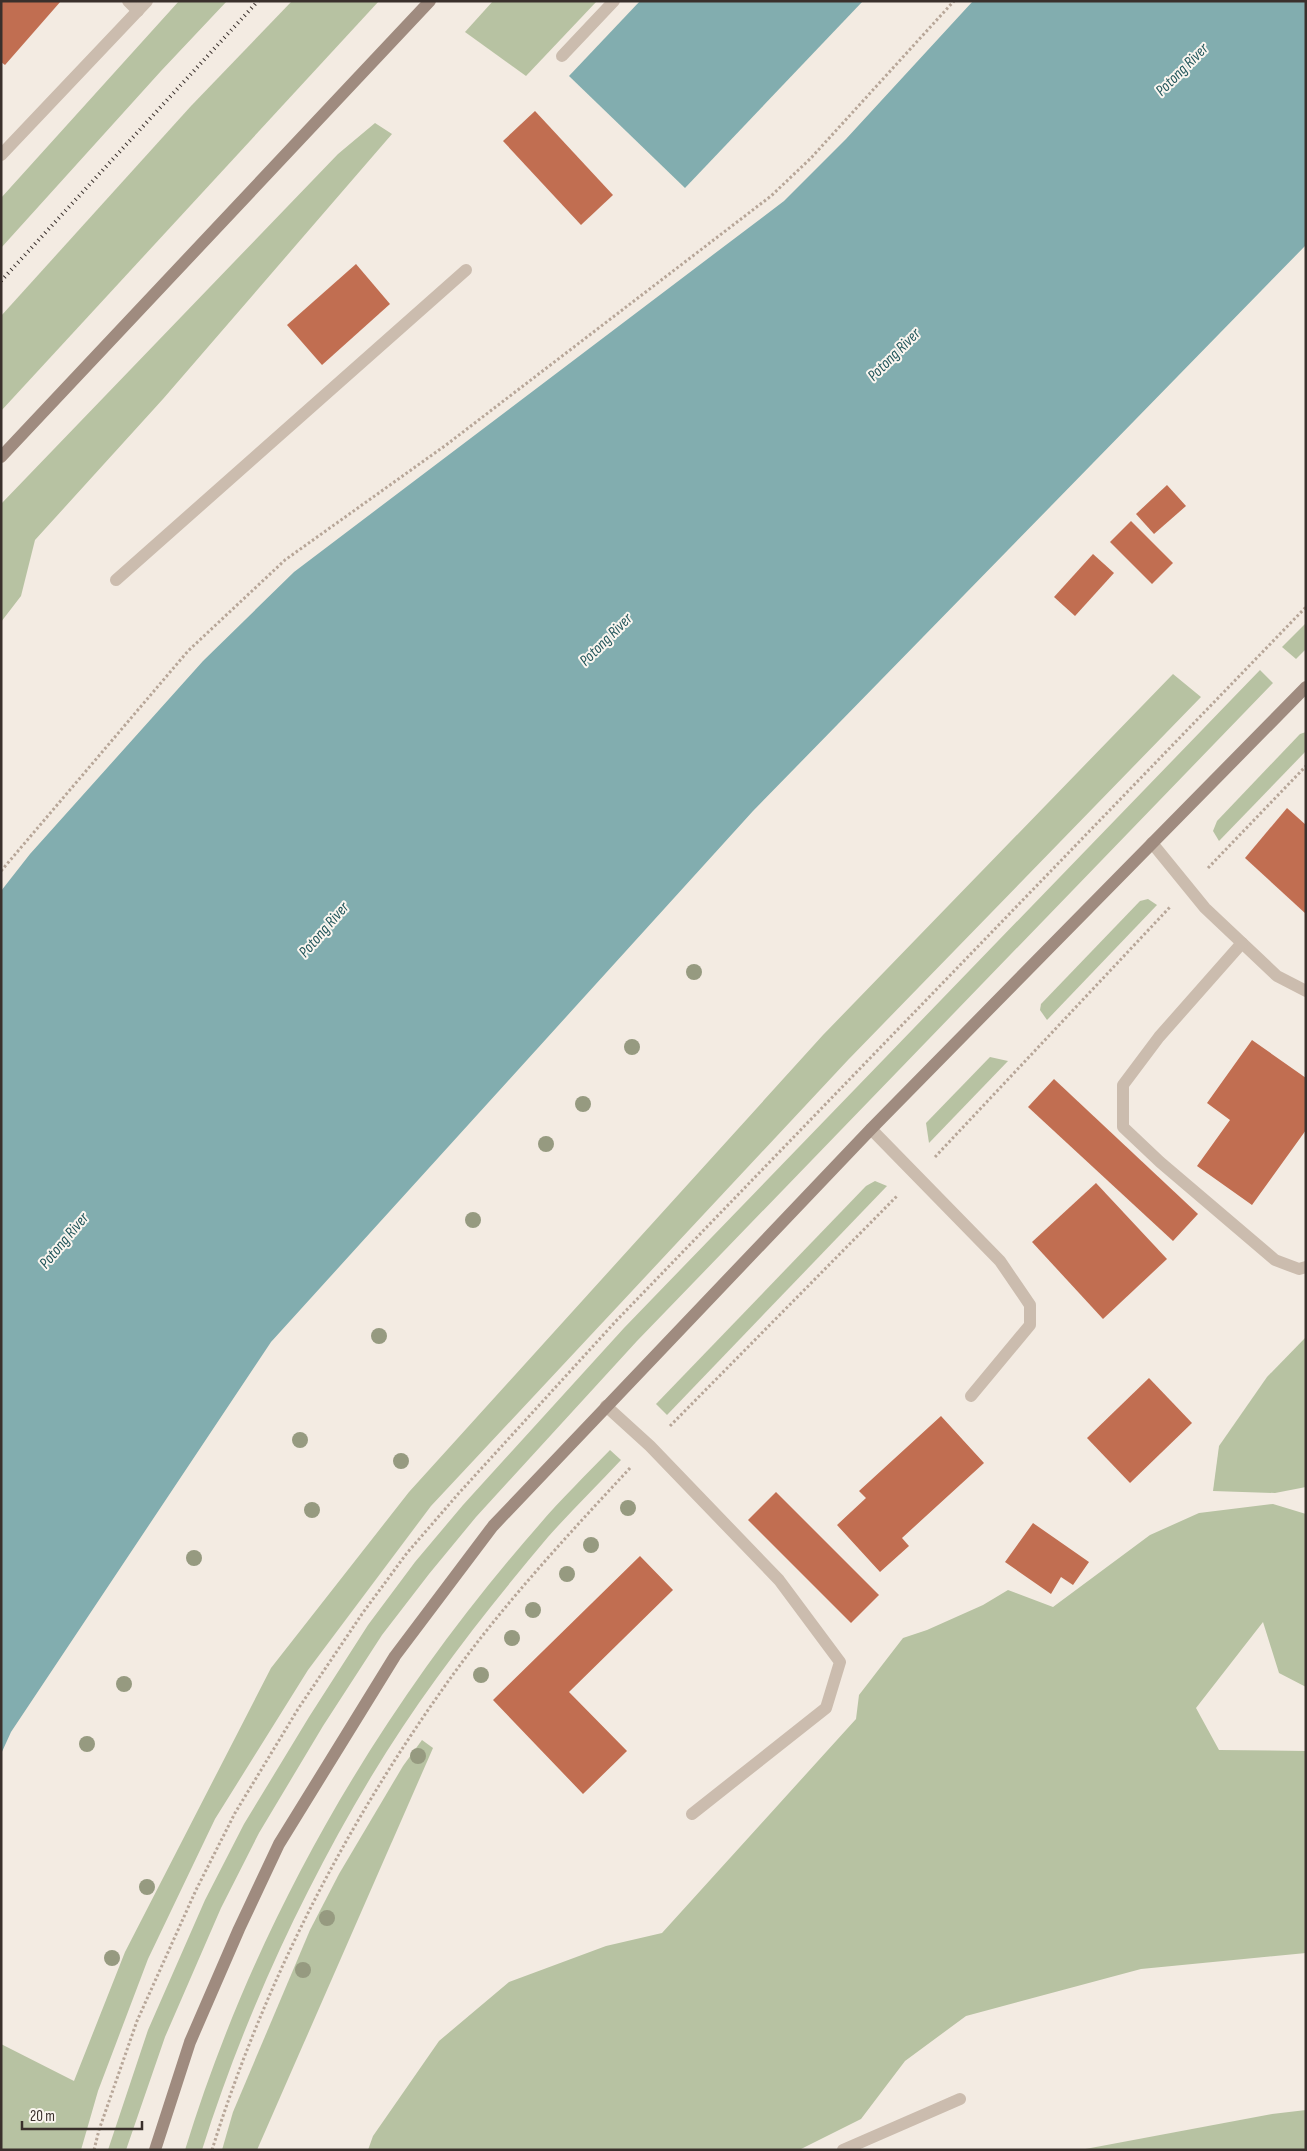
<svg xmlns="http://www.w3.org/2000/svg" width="1307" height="2151" viewBox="0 0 1307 2151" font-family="'Sofia Sans Condensed',sans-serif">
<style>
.green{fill:#b7c2a2}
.water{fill:#82adaf}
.building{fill:#c16e51}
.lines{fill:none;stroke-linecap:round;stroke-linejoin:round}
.path{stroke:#b7a698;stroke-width:3;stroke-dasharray:2.5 2.5;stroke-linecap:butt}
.lane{stroke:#cbbcae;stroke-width:12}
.street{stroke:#cbbcae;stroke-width:12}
.secondary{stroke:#9f8b7f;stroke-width:12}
.rail{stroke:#3a302c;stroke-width:4;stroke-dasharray:1 4;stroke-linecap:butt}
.tree{fill:#969a80}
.labels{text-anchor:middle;stroke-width:4;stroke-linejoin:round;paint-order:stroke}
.water-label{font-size:16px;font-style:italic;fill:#22565b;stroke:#faf5ef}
</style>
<rect width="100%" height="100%" fill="#f3ebe2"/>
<g class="green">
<polygon points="179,1 227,1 161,71 1,248 1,198"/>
<polygon points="292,1 379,1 1,411 1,316 191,106"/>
<polygon points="493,1 597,1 526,76 465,32"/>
<polygon points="375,123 392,134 163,399 35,540 21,596 1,622 1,504 338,154"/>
<polygon points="1306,623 1306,649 1296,659 1282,647"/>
<polygon points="1260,670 1273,683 637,1341 476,1517 429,1574 382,1635 323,1726 259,1833 221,1908 165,2037 126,2150 108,2150 148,2030 205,1900 244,1824 309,1717 368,1625 415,1562 463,1505 624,1328"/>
<polygon points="1173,674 1201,697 848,1060 431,1506 308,1670 215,1819 148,1959 98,2091 81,2150 1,2150 1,2044 74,2081 125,1952 271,1668 409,1492 823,1035"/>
<polygon points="1306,732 1306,751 1219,841 1213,831 1217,821 1300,734"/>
<polygon points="1148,899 1157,905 1047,1020 1040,1010 1041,1004 1140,901"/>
<polygon points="990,1057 1008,1061 929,1143 926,1123"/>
<polygon points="875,1181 887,1186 667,1415 656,1404 866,1186"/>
<polygon points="1306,1337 1306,1487 1275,1493 1213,1491 1219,1446 1267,1377"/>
<path d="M610,1450L621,1460C597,1486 571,1511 548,1537C484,1613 422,1692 371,1777C301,1894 243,2020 202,2150H185C256,1919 380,1706 539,1525C561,1499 586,1475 610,1450Z"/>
<polygon points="1273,1504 1306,1514 1306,1687 1279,1673 1263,1622 1196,1708 1219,1750 1306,1751 1306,1953 1141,1969 966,2016 905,2061 861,2119 799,2150 368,2150 373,2136 439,2041 509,1982 606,1946 662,1933 856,1719 859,1695 903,1638 927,1630 983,1605 1008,1590 1053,1607 1150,1535 1199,1513"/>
<polygon points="422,1740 433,1748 257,2150 222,2150 233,2112 310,1930 339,1874 403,1766"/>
<polygon points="1306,2110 1306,2150 1080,2150 1272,2114"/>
</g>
<g class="water">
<polygon points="640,1 863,1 685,188 569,76"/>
<polygon points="973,1 1306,1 1306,245 753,811 271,1342 11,1732 1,1754 1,891 30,854 203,661 294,572 784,201 846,139"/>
</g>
<g class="building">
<polygon points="1,1 61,1 5,65 1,62"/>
<polygon points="535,111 613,195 581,225 503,141"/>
<polygon points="356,264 390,304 322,365 287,325"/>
<polygon points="1167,485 1186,506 1154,534 1136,514"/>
<polygon points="1131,521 1173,563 1152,584 1110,542"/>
<polygon points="1093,554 1114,573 1075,616 1054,597"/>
<polygon points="1287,808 1306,825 1306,914 1245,858"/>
<polygon points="1252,1040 1306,1078 1306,1130 1252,1205 1197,1166 1230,1120 1207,1103"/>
<polygon points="1054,1079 1198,1214 1173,1241 1028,1107"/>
<polygon points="1096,1183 1167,1259 1103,1319 1032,1242"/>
<polygon points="1149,1378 1192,1423 1130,1483 1087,1438"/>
<polygon points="941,1416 984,1463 902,1538 909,1546 880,1572 837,1525 866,1498 859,1491"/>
<polygon points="776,1492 879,1595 851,1623 748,1520"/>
<polygon points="1033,1523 1089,1562 1073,1585 1061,1577 1051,1594 1005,1562"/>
<polygon points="640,1556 673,1590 569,1692 627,1751 583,1794 493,1700"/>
</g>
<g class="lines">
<g class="path">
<polyline points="1208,868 1306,766"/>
<polyline points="1,871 188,651 285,560 446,445 771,196 811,158 954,1"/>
<polyline points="935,1157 1170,907"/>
<polyline points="670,1426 897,1196"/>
<polyline points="94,2150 99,2130 137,2021 196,1890 235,1813 298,1709 362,1614 407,1553 459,1493 616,1321 1306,607"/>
<path d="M212,2150C263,1986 343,1830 442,1690C498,1610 565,1538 631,1467"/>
</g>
<g class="lane">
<polyline points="128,1 138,11"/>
<polyline points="562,56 614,1"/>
<polyline points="1,155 147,1"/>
<polyline points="116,580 466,270"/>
<polyline points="1152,843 1205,908 1277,976 1306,991"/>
<polyline points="1242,943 1159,1037 1123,1085 1123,1127 1160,1162 1275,1260 1299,1269 1306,1267"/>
<polyline points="871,1129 1000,1261 1030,1305 1030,1325 971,1396"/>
<polyline points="606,1406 650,1446 779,1580 840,1662 826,1708 692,1814"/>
</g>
<polyline class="street" points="843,2150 960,2099"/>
<g class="secondary">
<polyline points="1,457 430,1"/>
<polyline points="155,2150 190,2042 239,1929 279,1844 395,1656 493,1526 871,1129 1306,687"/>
</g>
<polyline class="rail" points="1,281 258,1"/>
</g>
<g class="tree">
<circle cx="694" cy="972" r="8"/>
<circle cx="632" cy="1047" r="8"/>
<circle cx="583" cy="1104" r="8"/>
<circle cx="546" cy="1144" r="8"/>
<circle cx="473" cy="1220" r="8"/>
<circle cx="379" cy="1336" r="8"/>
<circle cx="300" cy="1440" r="8"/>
<circle cx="401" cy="1461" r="8"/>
<circle cx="628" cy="1508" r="8"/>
<circle cx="312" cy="1510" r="8"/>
<circle cx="591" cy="1545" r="8"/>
<circle cx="194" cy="1558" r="8"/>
<circle cx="567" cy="1574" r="8"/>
<circle cx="533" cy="1610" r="8"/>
<circle cx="512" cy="1638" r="8"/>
<circle cx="481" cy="1675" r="8"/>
<circle cx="124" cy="1684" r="8"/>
<circle cx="87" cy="1744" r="8"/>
<circle cx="418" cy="1756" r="8"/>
<circle cx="147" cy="1887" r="8"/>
<circle cx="327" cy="1918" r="8"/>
<circle cx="112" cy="1958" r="8"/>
<circle cx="303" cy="1970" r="8"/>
</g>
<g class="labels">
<g class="water-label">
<text transform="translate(1181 69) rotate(-45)" y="6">Potong River</text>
<text transform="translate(893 354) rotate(-45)" y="6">Potong River</text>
<text transform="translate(605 639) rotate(-45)" y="6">Potong River</text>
<text transform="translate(323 929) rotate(-49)" y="6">Potong River</text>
<text transform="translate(63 1240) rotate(-50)" y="6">Potong River</text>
</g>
</g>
<rect width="1307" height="2151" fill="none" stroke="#3a302c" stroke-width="5"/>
<path d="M22 2121v8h120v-8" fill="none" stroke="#3a302c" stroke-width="2.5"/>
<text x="30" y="2121" font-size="15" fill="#3a302c" stroke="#faf5ef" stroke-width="4" paint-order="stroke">20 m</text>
</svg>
